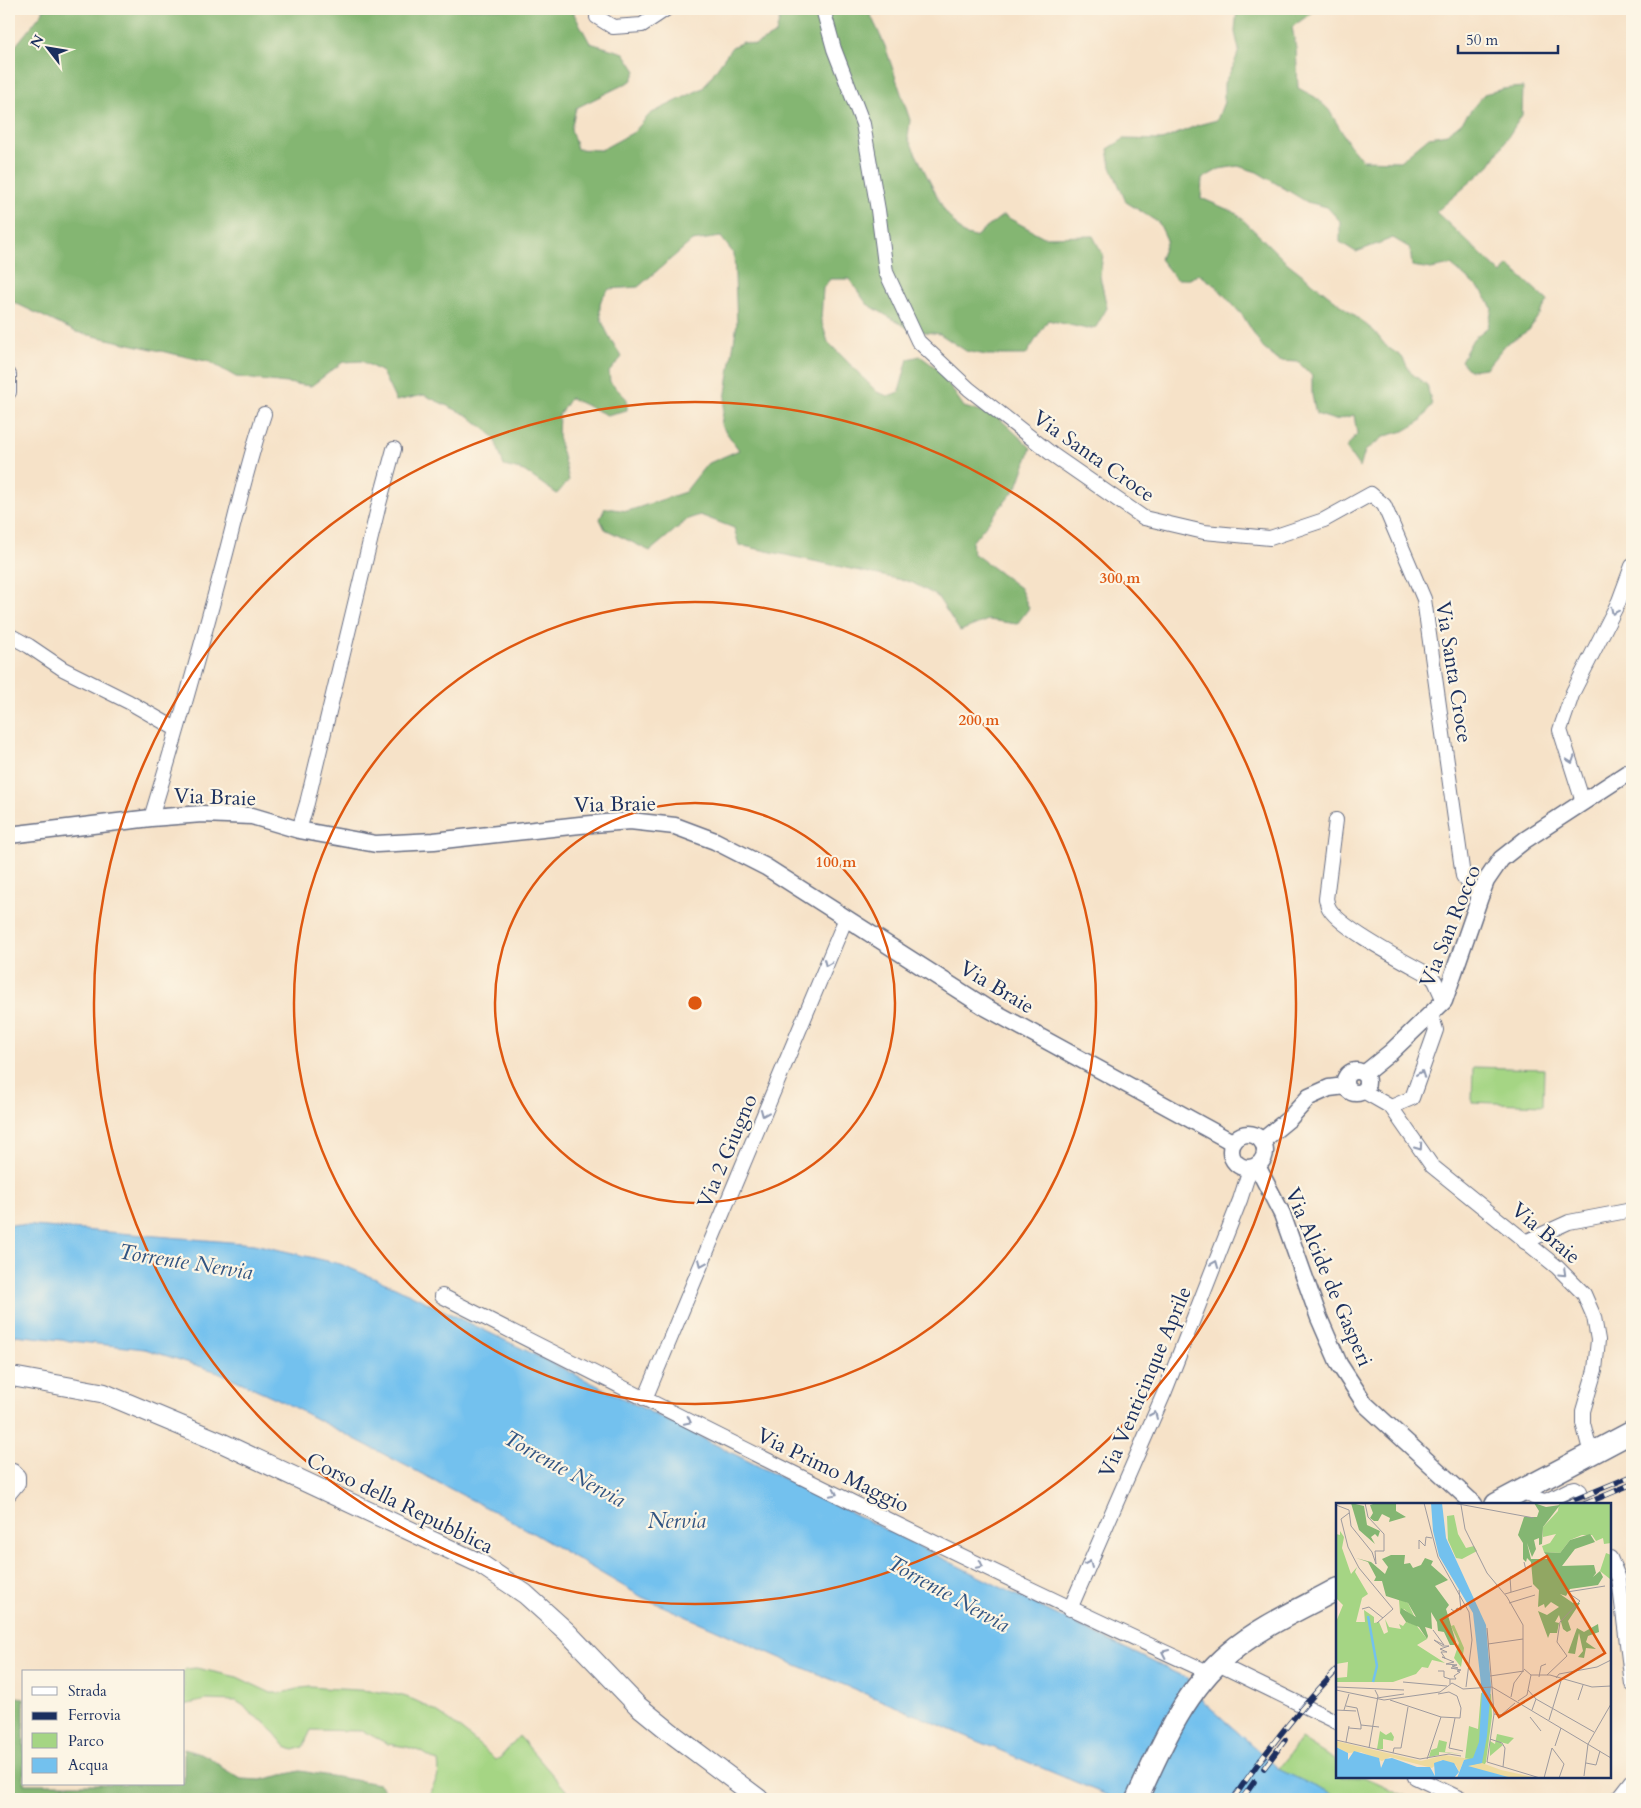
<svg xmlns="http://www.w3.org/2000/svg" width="1641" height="1808" viewBox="0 0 1641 1808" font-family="Cardo,serif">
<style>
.green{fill:#a5d584;stroke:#608271}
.forest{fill:#84b672;stroke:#507268}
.water{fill:#73c1ee;stroke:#4778a6}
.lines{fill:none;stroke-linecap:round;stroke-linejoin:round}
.minor-tunnel{stroke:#cabeb3;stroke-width:14;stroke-dasharray:14 7;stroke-linecap:butt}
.minor-casing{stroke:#686e83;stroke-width:16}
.tertiary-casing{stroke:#686e83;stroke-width:19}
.secondary-casing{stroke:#686e83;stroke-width:21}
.primary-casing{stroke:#686e83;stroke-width:24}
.minor{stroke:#fff;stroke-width:14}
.tertiary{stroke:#fff;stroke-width:16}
.secondary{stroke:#fff;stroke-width:19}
.primary{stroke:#fff;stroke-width:21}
.rail-casing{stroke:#1b2f5e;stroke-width:5.5}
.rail{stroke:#fcf5e5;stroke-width:4;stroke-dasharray:11;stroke-linecap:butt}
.oneway{stroke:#8d97ae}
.ring{fill:none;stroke:#de5710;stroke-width:2.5}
.labels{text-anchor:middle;stroke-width:4.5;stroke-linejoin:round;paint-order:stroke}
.street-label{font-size:21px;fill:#1b2f5e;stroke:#fcf5e5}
.water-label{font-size:22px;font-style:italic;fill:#315482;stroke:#fcf5e5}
.inset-river{fill:none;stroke:#73c1ee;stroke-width:2.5}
.inset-road{fill:none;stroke:#9e9a9e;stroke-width:1}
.view{fill:#de5710;fill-opacity:0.15;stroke:#de5710;stroke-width:2.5}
.inset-edge{fill:none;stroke:#1b2f5e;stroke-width:2.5}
.centre{fill:#de5710;stroke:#fcf5e5;stroke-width:2.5}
.ring-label{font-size:15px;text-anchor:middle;font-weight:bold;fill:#de5710;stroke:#fcf5e5;stroke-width:4.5;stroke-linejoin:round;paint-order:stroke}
</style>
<rect width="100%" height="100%" fill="#fcf5e5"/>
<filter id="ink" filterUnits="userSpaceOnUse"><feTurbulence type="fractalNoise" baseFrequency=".02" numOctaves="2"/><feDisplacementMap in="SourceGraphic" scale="10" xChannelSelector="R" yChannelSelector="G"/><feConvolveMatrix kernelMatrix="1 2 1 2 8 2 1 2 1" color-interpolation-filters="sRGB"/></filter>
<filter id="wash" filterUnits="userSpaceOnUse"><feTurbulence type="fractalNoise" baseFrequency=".0096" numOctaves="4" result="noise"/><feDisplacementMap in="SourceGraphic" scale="20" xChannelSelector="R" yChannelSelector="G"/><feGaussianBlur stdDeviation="1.12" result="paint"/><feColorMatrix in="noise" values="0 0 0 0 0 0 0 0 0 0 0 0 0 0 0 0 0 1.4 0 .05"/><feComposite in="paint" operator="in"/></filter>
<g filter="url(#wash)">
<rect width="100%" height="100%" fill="#f6e2c8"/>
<g class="green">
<polygon points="1473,1067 1544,1069 1543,1105 1472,1102"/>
<path d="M196,1668L237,1677L271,1693H281L301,1688L310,1687C340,1690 371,1689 399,1695C431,1702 472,1737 495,1760L500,1758L519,1736L571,1796L588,1799H429C430,1783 442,1780 438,1762L422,1752L407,1747L388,1744L363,1731L311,1730L303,1747L294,1750L286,1747L267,1724L250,1713L244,1706L236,1701L206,1700L184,1705L183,1672L186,1669Z"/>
<polygon points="1301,1739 1337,1762 1337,1777 1364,1777 1412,1799 1256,1799"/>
</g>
<g class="forest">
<path d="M43,9H574V14L590,43L624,53L636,71L631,81L576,108L571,129L577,149L601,150L634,132L650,114L703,88L732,47L743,42L755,45L776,34L782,9H868L885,46L910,120L908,138L944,210L963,234L975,237L1003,215L1044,237L1093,236L1103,255L1100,276L1107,308L1096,327L1087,329L1048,320L1026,355H986L966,351L940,334L911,330L867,304L849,279H830L823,288L821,320L828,342L877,392L888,396L899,392L908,359L920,356L939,370L964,407L998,417L1031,448L1017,487L972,542L973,553L1020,588L1029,608L1017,624L988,620L960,631L937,596L911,582L739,545L734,528L700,515L688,519L650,551L605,529L600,519L605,508L628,511L685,492L707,464L739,450L721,425L737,323L734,254L721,237L692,241L638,287L609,289C604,295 600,299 600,307C598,321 614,345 622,357L609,372L610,382L627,399V410L607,415L570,398L559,415L558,436L569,480L557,494L524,471L504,466L494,437L469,416L424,395L396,401L382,372L362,361L343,362L311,386L236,377L210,362L76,332L9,300V60L13,49L43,12Z"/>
<polygon points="1237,9 1317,9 1292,27 1296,48 1298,88 1315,97 1329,110 1349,144 1362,160 1400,161 1429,137 1447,134 1461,123 1484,94 1503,89 1523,87 1522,115 1490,165 1436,212 1502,274 1508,265 1548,301 1529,330 1506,344 1486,368 1469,370 1461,361 1473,339 1488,327 1492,308 1482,291 1451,265 1431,269 1412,266 1410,248 1393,238 1356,252 1340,242 1340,221 1327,207 1307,202 1257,172 1238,166 1219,169 1202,179 1201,198 1236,213 1285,261 1374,331 1386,346 1402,357 1411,373 1427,385 1432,405 1421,421 1404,431 1385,436 1365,451 1360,468 1346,448 1357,434 1354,415 1335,420 1316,414 1312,395 1312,376 1298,362 1279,361 1263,348 1243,316 1216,286 1199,274 1189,279 1176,279 1160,259 1167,240 1159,223 1126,202 1111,167 1108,149 1124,139 1162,140 1198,125 1217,120 1224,102 1224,83 1233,67 1239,50 1235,32"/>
<polygon points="9,1696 24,1698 24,1784 184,1784 184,1749 209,1757 224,1769 241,1779 261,1780 300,1771 379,1784 392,1799 9,1799"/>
</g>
<polygon class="water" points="9,1224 254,1244 340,1264 395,1287 558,1366 1022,1598 1188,1679 1204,1702 1280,1770 1342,1799 1116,1799 792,1663 642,1597 514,1522 278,1399 218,1372 145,1349 15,1335 9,1358"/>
</g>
<g filter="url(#ink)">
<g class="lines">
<polyline class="minor-tunnel" points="1580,1491 1586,1504"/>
<g class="minor-casing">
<g id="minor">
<polyline points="598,9 597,17 613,27 642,25 666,9"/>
<polyline points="823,9 834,49 863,124 878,210 886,272 918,341 969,389 1053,455 1144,518 1204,532 1270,538 1324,520 1371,494 1384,505 1424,599 1463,876 1480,897"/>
<polyline points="9,375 9,392"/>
<polyline points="9,635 29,646 63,669 129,702 176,729"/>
<polyline points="1583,802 1560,730 1573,692 1619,601 1632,566"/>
<path d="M151,818C177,733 201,647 224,561C237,512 248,462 264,414"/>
<path d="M1336,820L1326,899C1327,901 1327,904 1328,906C1336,927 1410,964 1431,976L1435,981L1444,1001"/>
<polyline points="299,830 307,803 379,504 394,449"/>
<polyline points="1363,1091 1391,1107 1432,1166 1557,1267 1584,1294 1594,1317 1598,1340 1595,1370 1583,1411 1583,1423 1591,1454"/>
<polyline points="1391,1107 1412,1098 1436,1030 1431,1014"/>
<polyline points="1525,1242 1569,1222 1632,1210"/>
<path d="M442,1296C696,1425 950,1554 1210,1673"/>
<polyline points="645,1399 846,918"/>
<polyline points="9,1470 13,1471 18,1476 18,1483 9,1494"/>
<path d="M1522,1490C1530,1495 1537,1501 1547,1501L1571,1489L1575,1488L1580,1491"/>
<polyline points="1610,1558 1619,1579 1632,1684"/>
<polyline points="1070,1609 1165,1391 1240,1200 1250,1169"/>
<polyline points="1218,1664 1337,1722"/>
<polyline points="1415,1777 1461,1799"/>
<polyline points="1618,1799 1632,1781"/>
</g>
</g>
<g class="tertiary-casing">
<g id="tertiary">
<polyline points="9,835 151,818 202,814 252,816 299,830 376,844 434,841 580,825 630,821 675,826 715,841 766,867 985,1007 1232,1142"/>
<circle cx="1356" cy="1082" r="11"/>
<polyline points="1364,1074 1391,1052 1444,1001 1480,897 1486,881 1501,859 1525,840 1632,770"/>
<circle cx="1248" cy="1151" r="17"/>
<polyline points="1262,1141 1290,1118 1309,1097 1329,1088 1345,1086"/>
<polyline points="1257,1166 1282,1214 1319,1318 1339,1364 1365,1404 1474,1504"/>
</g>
</g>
<g class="secondary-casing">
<polyline id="secondary" points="9,1376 103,1393 220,1442 479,1563 525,1594 566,1631 637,1705 675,1736 759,1799"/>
</g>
<g class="primary-casing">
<g id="primary">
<polyline points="1496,1504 1632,1432"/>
<path d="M1137,1799C1161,1746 1184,1691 1229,1653C1261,1626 1301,1609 1337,1589"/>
</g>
</g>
<use href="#minor" class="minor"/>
<use href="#tertiary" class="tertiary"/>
<use href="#secondary" class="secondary"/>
<use href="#primary" class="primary"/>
<g class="rail-casing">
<g id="rail">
<polyline points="1564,1504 1632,1476"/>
<polyline points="1585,1504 1632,1484"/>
<polyline points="1264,1768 1285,1740"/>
<path d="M1233,1799C1264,1753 1298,1710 1337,1670"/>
<polyline points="1242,1799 1254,1782"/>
</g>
</g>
<use href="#rail" class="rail"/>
</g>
<defs><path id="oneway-chevron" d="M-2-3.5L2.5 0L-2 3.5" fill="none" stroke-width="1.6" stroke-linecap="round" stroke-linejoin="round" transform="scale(1.25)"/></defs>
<g class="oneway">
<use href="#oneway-chevron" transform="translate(1614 611) rotate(116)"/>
<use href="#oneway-chevron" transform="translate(1571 760) rotate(71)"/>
<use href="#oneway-chevron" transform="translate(827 963) rotate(113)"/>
<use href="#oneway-chevron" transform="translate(1421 1074) rotate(-70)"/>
<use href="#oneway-chevron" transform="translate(764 1113) rotate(113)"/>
<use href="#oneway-chevron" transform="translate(1419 1147) rotate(55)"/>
<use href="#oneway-chevron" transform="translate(702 1263) rotate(113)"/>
<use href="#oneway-chevron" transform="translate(1215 1264) rotate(-68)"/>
<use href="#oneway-chevron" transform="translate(1563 1273) rotate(44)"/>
<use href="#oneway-chevron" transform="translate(1154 1415) rotate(-66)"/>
<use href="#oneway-chevron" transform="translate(688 1421) rotate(26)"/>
<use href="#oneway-chevron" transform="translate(834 1493) rotate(26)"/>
<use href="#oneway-chevron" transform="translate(1089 1564) rotate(-66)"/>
<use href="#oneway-chevron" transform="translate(980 1565) rotate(26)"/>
<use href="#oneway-chevron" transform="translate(1165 1653) rotate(-155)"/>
</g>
</g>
<g class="ring">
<circle cx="695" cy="1003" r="200"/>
<circle cx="695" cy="1003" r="401"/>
<circle cx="695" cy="1003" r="601"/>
</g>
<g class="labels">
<g class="street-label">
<text transform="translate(1094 456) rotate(35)" y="7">Via Santa Croce</text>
<text transform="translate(1454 672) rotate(81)" y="7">Via Santa Croce</text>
<text transform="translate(215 797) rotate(2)" y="7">Via Braie</text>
<text transform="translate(615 804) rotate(-1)" y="7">Via Braie</text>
<text transform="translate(1450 926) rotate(-68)" y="7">Via San Rocco</text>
<text transform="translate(997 987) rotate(31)" y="7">Via Braie</text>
<text transform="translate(727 1151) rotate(-67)" y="7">Via 2 Giugno</text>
<text transform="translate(1546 1233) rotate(40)" y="7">Via Braie</text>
<text transform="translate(1329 1277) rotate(67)" y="7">Via Alcide de Gasperi</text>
<text transform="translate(1145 1382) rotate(-67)" y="7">Via Venticinque Aprile</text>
<text transform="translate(833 1470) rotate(26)" y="7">Via Primo Maggio</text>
<text transform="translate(400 1503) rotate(26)" y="7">Corso della Repubblica</text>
</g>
<g class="water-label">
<text transform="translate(186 1261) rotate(9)" y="8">Torrente Nervia</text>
<text transform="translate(565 1468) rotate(29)" y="8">Torrente Nervia</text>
<text x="677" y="1528">Nervia</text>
<text transform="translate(949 1593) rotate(29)" y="8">Torrente Nervia</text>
</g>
</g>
<g transform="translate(1336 1503)">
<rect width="275" height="275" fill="#f6e2c8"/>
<path d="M223,0H275V40L268,41L267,35L260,38L256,32H246L234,37L224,50L208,49L206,43L214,40L220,31L207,34V24L222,8ZM118,12L122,31L130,45L138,43L141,48L126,56L120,55L112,37L111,13ZM4,28L8,34L6,45L15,71L21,64L19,69L32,91L26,95L20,119H29L28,107L38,114V120L43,119L48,131L52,129L49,116L53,124L65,126L63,121L67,123L70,119L80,122L91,136L81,142L109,160L96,157L92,165L86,164L80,171L57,179H0V175L11,174L12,159L0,161V119L7,102L0,95V31L4,32ZM270,50L275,52L274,76L264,68ZM54,92L72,100L79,115L68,106L64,110L63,97ZM118,122L128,145L125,164L118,155L123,140L115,123ZM145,190L155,191L156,213L150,259L147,265L128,264L133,223L142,226ZM44,228L50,232L55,229L58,234L57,238L47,236V246H41ZM161,231L178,235L172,241L164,239L167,242L154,253V238L159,241ZM103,237L111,239L109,249L128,251L103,249V252L93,254L95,247L101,245Z" fill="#a5d584"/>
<path d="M15,0L28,3L31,22L44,28L42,34L39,31L35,34L39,41L23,27ZM40,0H60V8L70,14L53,19L54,15L46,11L42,18H38L34,15L37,10L34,2ZM198,0L210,4L224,2L207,24L206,41L203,42V35L198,37L200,46L196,54L191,40L195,56H213L208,49L224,50L234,37L254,31L259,39L239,46L226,63L258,62L260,70L257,74L264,68L267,74L262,82L234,86L230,93L224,91L237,100H244L232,118L235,127L231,129L227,126L223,112L219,119L223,120L221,130H214L212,135L202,108L211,112L223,104L215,99L209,105L208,101L202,104L203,87L197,81L195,59L191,55L190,59L187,56V40L182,32L188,14H201L203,8ZM55,52H69L68,61L74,60L77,65L85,62L89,55L97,58L95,62L112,77L99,83L113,102L110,106L120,139L118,142H114L108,129L102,128L101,119L95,109L96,126L89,124L92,133L91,136L83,124L70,119L64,110L65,105L80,114L72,100L50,93L46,78H38L40,74L32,59L20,55L35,59L49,71L52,64L46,56ZM262,121L263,129L252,133L250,139L260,146L250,145L248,155L242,154L247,148L243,130L239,151L232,150L241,125L248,129Z" fill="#84b672"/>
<path d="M0,238L85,258L109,252L134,256L128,257L123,269L120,262L105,257L96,265L54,254L46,258L25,249L12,250L0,244ZM146,260L165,267L201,275H176L128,263Z" fill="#eeda9e"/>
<path d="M95,0H106L110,35L150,122L155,183L151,233L146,260L132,263L176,275H121L128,257L137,255L143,239L146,190L137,110L103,53L97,28ZM0,244L12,250V257L18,248L43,255L45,265L49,256L56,255L81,264H94L99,273L98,260L107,257L118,260L123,269L118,275H0Z" fill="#73c1ee"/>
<path class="inset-river" d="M32,113L41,163L37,179"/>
<path class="inset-road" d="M88,0L102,54L133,109L136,137L130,184M117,0L198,15M0,2L13,7L15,23L36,49L40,61L39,48H48V31L32,14L29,0M125,2L129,26L151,70L171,94L187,122V168M13,10L5,16L12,44L23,65L57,106L41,120M83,46V37L89,43L90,34L96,35M175,89L174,74L190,67L188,59M169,91L196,83M173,100L199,92M26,106L33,104L47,115M115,106L119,109L121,105L125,107L123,87M151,125L156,184M97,127L108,142L98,137L106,143H113L104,146L111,149H105L109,155L106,154L118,159L110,161L121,162L116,163L122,165H115L125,167L121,168L124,169L118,173L120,176H114V181M152,141L187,136M188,166L195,172H214L256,184L275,183M102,168H108V174L114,176M211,172L231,153L221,139L224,119L244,98L231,89L269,83M154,173L188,168M203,174L205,163L210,161M220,175L223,171L261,164L275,157M67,179L111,183M0,184L68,187M156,184L158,211L151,259L204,275M0,187L48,197L104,189L116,180L127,186L156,184L275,255M192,187L200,196L196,207M175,194L178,180L187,168M41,195L68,191M200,196L258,229M54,197L105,214L124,215L125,205L121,193L113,189L102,191M242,197L247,182M182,198L191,192L195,172M10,203L21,205L25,222M0,207L20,208M8,207L13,191M158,211L165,212L179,200M194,214L205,228M119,215L113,245L127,248M213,217L225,178M25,222L43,224M13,225L25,226V222M154,236L166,240L169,245L167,264M0,237L84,256L113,251L125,253M10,239L13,223M252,241L275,201M219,243L225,225M33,245L42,193L39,187M57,250L58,245H65L72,204M91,256L105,214M250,260L260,262L264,248M248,273L252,241M208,275L216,245L228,261L223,275"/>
<path class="view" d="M211,53L269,150L163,214L105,117Z"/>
<rect width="275" height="275" class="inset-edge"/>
</g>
<circle cx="695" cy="1003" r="8" class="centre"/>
<g class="ring-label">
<text x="1120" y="583">300 m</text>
<text x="979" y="725">200 m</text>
<text x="836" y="867">100 m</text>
</g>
<rect width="1641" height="1808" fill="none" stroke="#fcf5e5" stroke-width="30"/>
<rect x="22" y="1670" width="162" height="115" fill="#fcf5e5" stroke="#a2a6af"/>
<rect x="32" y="1687" width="25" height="8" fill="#ffffff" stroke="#a2a6af"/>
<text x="68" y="1696" font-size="15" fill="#1b2f5e">Strada</text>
<rect x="32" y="1712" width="25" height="8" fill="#1b2f5e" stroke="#a2a6af"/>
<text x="68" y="1720" font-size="15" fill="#1b2f5e">Ferrovia</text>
<rect x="32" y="1733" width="25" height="15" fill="#a5d584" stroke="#a2a6af"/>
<text x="68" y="1746" font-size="15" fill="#1b2f5e">Parco</text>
<rect x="32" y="1758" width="25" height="15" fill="#73c1ee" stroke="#a2a6af"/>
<text x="68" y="1770" font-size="15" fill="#1b2f5e">Acqua</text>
<g transform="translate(48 48) rotate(301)" stroke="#fcf5e5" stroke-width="4" paint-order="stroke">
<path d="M0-4L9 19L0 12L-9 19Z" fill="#1b2f5e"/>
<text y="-8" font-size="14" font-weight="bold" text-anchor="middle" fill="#1b2f5e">N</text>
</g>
<path d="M1458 45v8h100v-8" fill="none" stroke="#1b2f5e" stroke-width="2.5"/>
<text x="1466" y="45" font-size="15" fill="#1b2f5e" stroke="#fcf5e5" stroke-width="4" paint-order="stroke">50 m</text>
</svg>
